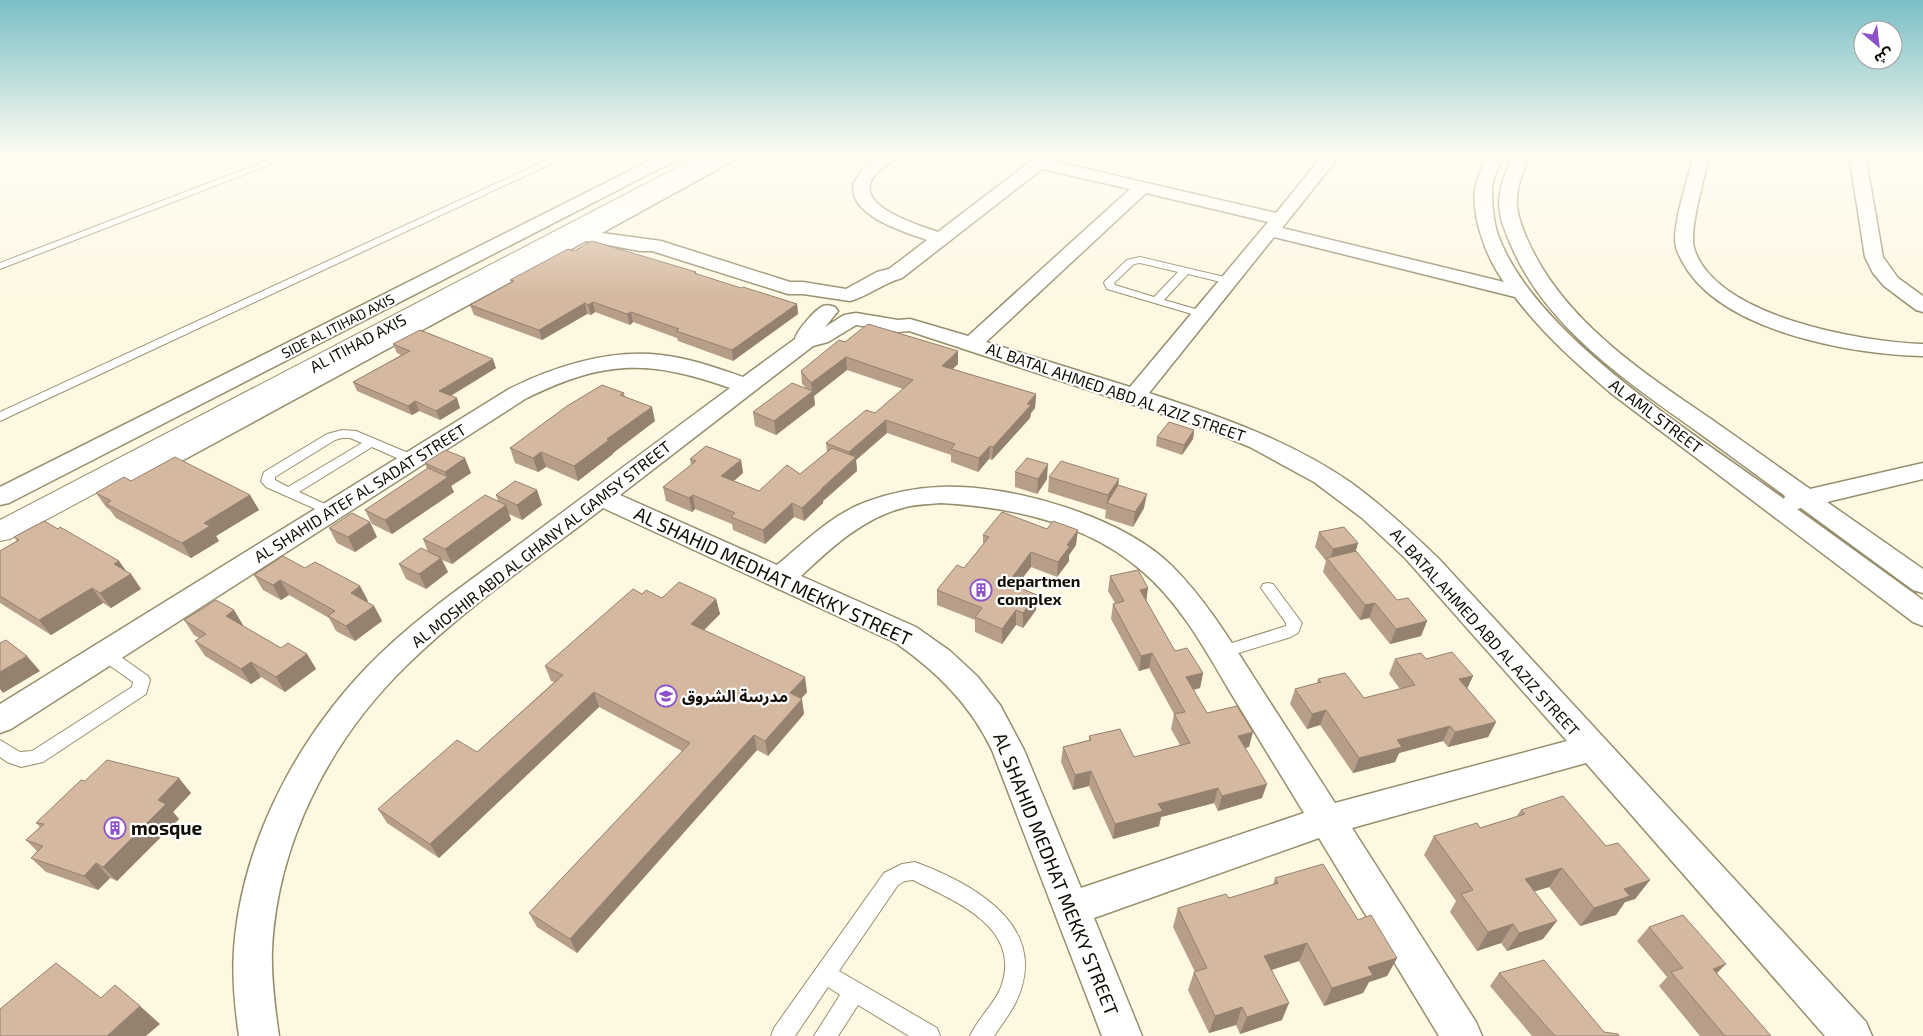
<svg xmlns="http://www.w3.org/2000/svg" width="1923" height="1036" viewBox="0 0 1923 1036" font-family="'Exo 2','Noto Sans Arabic',sans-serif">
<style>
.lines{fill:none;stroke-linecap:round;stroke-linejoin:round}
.service-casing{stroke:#978e6d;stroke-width:2}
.minor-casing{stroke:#978e6d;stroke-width:3}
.tertiary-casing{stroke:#978e6d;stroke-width:2}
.service{fill:#fff;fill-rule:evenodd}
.minor{fill:#fff;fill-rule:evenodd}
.tertiary{fill:#fff;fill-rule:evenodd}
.wall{fill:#b69e89}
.shaded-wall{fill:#94816f}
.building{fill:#d4b89f;stroke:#94816f}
.labels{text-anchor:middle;stroke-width:4.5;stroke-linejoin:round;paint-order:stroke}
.far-street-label{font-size:14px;fill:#110d03;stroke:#fff}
.street-label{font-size:16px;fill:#110d03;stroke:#fff}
.poi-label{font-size:16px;font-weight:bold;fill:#110d03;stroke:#fff;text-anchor:start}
.near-street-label{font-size:19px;fill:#110d03;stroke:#fff}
.near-poi-label{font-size:19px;font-weight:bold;fill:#110d03;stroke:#fff;text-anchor:start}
</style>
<rect width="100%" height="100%" fill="#fef8e3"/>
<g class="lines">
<g class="service-casing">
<g id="service">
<polygon points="284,154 297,154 0,269 0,263"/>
<polygon points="560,154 572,154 0,421 0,412"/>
<path d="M1140,257L1233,279L1234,281L1229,284L1188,274L1164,300L1206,312L1207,314L1202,317L1107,289L1104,283L1105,281L1127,260ZM1140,263L1178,272L1154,297L1115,285L1114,283L1134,264Z"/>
<path d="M342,430L356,431L418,457L419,460L418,463H408L372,447L299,492L336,509L338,512L336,515L331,516L266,487L261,481L264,472L327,434ZM342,438H350L362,443L288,487L275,480V477L335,440Z"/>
<polygon points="1268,583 1273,584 1299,619 1302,623 1298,633 1291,637 1222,658 1216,656 1214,652 1216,648 1286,626 1286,623 1261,588 1263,584"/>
<polygon points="105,648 111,650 148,676 150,680 146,694 43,762 21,767 7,762 0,757 0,740 20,752 32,751 132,687 133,682 99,658 97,654 99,650"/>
<path d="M915,862C966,881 1041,919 1022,986C1017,1005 1005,1020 994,1036H970C978,1018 994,1005 1001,987C1023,927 954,901 913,880L905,881L898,885L839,971L937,1028L940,1036H909L858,1005L838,1036H814L840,995L828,987L795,1036H771L774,1028L884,873L902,864Z"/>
</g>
</g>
<g class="minor-casing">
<g id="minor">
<polygon points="663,154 684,154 682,157 9,503 0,505 0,487"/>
<path d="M721,154H742L740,157L602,233L661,241L790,282H803L846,289L877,272L889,269L927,240C905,232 852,217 853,187C853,182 859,175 862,170C871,156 884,154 899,154C891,165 873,170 870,185C864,209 921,226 938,232L1040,154H1059L1052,161L1276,213L1324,154H1341L1282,228L1504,282C1487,259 1472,219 1475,191C1476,178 1483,166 1489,154H1505C1499,166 1491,180 1492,193C1492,206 1494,223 1498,235C1535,337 1698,435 1784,499L1785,496C1757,475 1728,454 1699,433C1629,383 1545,327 1511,245C1505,232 1500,219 1499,205C1499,187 1506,170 1514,154H1530C1523,171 1516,187 1517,205C1518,218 1523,230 1528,241C1563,320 1642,372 1711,419C1744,442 1777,466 1810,489L1923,463V479L1827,502L1923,569V593L1913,590L1801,508L1797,509L1923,600V626L1913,622L1612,394C1577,364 1543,334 1515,297L1274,237L1149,393C1219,416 1289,440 1350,482C1382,505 1411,532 1439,559L1866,1022L1872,1036H1825L1586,763L1352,828L1476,1022L1482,1036H1439L1319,838L1094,918L1142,1036H1102L992,750C970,704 937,672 896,643L603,508C537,559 466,607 406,666C330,740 277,843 272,950C271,978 275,1008 279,1036H239C235,1008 232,978 234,949C242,838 302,729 381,653C426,610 478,575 528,538C595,488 662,438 730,388C648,359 603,360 525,399L11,729L0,733V704L509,389C556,366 608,349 661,355C689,358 717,368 743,377L795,339C796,331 816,309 823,306C828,304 831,306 835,307L838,311L825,327L844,315L856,313L898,320L910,319L968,336L1130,189L1042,169L902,278C883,283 869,296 850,301L803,294H788L652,251H640L586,241L176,464C156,473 110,494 90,489L86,483L90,477L132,465L158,454L570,235L573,230L581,229ZM1146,193L1268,222L1130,387L986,342ZM856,325L898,332L909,331L1201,427L1250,447L1314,482L1362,518L1405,558L1567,741L1335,803C1308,761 1280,718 1253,676C1229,638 1204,598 1172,566C1121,516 1011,484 940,487C915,488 890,493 866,502C832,514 804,543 777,565L620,495L813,346L828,342ZM941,503C1012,507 1087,523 1142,571C1179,602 1205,649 1229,690C1254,731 1279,772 1304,813L1081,888L1024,750L1000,705L977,676L950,651L916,627L801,576C832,547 864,517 906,507C917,504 930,504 941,503Z"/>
<path d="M1694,154H1710C1705,175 1689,229 1694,248C1715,317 1862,342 1923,344V356C1852,355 1718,331 1682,261C1680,257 1677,252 1676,247C1671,227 1689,176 1694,154Z"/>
<polygon points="1849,154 1865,154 1883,257 1898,278 1923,296 1923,312 1916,310 1884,286 1873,273 1865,257"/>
</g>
</g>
<g class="tertiary-casing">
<polygon id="tertiary" points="703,154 724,154 722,158 10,539 0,541 0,520"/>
</g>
<use href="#service" class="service"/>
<use href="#minor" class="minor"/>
<use href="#tertiary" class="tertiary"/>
</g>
<g class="wall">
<polygon points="574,251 696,272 697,274 741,288 797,304 798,314 733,361 678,341 677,338 633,322 630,325 595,312 591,315 587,314 542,340 474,315 470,305 511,283 510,280"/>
<polygon points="845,342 958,364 952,369 1036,394 1035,408 1031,413 1030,418 992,460 989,459 978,472 951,462 951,455 887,433 856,460 857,471 823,501 823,503 804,521 794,517 765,544 733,530 732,524 695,509 692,512 666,501 663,487 691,465 690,459 741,460 743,473 734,481 759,491 800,474 827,452 826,443 875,413 903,389 847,370 814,396 815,405 776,435 755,426 753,412 806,388 802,384 801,371"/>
<polygon points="393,344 496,368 451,396 460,408 440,420 419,411 412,415 357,391 353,382 401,355 397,353"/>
<polygon points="624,393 625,397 655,421 613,453 613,454 578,481 546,467 538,472 515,463 510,448"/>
<polygon points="1194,430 1193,439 1182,455 1156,446 1157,437"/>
<polygon points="425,463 471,473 451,486 454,492 392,534 372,524 365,510 427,469"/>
<polygon points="1015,472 1047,479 1037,494 1015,487"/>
<polygon points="1049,477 1119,479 1118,485 1144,508 1133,527 1105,518 1106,510 1048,492"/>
<polygon points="131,481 250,495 259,510 216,536 219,541 191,558 116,518 110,510 106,507 96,493"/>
<polygon points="537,490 542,505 522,520 509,514 511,520 452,564 442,560 448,572 426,589 406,579 399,564 428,552 423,539 498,501 496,495"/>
<polygon points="329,528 377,537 355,552 337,543"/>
<polygon points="1319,532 1356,551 1397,600 1427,621 1421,636 1390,644 1369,618 1360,620 1323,572 1326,561 1315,547"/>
<polygon points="983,535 1076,545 1069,555 1069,561 1057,577 1031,567 1016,586 1037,595 1036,610 1023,628 1016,625 1002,644 975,632 975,620 937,605 937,590 964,568 983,545"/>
<polygon points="14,537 119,561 126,571 131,574 141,589 111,608 103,603 51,635 0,603 0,551 17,541"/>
<polygon points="305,568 360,586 368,601 367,602 374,606 382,621 355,641 336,631 329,618 289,595 281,600 263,590 254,575"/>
<polygon points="1110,576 1146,601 1175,651 1203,673 1200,688 1193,690 1207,713 1249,747 1245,748 1262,798 1218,811 1214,803 1161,817 1159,826 1113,839 1089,786 1073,790 1061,762 1063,747 1089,740 1089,736 1134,757 1180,745 1171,729 1174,714 1149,668 1139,671 1111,619 1113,604 1115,603 1108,591"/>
<polygon points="642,594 662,598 716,599 720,614 704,630 807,692 801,699 804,714 768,756 757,750 577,953 537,927 529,913 682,751 599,707 439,858 387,823 378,809 477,752 554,682 551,681 545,666"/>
<polygon points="234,610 243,626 281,648 307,654 316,669 285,692 261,677 251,684 205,656 195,641 199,638 194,635 184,620"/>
<polygon points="1395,659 1426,659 1473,676 1467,688 1496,722 1488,737 1448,747 1443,741 1399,753 1395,762 1353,773 1320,725 1307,729 1290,704 1295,689 1317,683 1318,679 1364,698 1400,689 1389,674"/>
<polygon points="85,781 191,793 173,812 179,819 117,881 110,878 98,890 46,872 31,858 37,851 26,840 40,827 36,823"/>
<polygon points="1521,810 1606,846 1650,880 1635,899 1625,902 1616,915 1580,926 1549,887 1534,891 1543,939 1507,951 1501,943 1477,951 1450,912 1456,901 1424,855 1434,836 1480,828 1516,817"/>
<polygon points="1275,878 1358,920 1397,958 1387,976 1369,982 1363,993 1324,1006 1299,961 1272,970 1282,1020 1240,1034 1236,1025 1209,1033 1188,990 1194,972 1195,972 1173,927 1178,908 1229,898 1273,885"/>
<polygon points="1649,927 1717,974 1771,1036 1700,1036 1659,986 1667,977 1637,941"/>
<polygon points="1499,973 1604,1032 1619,1036 1532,1036 1490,986"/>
</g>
<g class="shaded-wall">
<polygon points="593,302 595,312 591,315 588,305"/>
<polygon points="585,303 587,314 542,340 539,330"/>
<polygon points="797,304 798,314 733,361 732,350"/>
<polygon points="631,312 633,322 630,325 627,314"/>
<polygon points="958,351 958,364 942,379 942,366"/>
<polygon points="846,357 847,370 814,396 815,405 776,435 774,421 812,391 811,383"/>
<polygon points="493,359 496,368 443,400 439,391"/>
<polygon points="1036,394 1035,408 1031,413 1030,418 992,460 993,447"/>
<polygon points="457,398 460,408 440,420 436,411"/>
<polygon points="415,401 419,411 412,415 408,406"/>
<polygon points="652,407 655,421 613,453 613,454 578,481 574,466 607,439"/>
<polygon points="886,420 887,433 856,460 857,471 823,501 823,503 804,521 802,508 821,489 850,463 849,452"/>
<polygon points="1194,430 1193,439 1182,455 1184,445"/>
<polygon points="990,446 989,459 978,472 979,458"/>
<polygon points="541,452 546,467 538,472 533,458"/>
<polygon points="465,458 471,473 451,486 454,492 392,534 385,520 447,478 445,472"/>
<polygon points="741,460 743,473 724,489 721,476"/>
<polygon points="1048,464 1047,479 1037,494 1038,479"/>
<polygon points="1119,479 1117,493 1107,503 1106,510 1108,495"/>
<polygon points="537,490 542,505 522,520 517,505"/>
<polygon points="1147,494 1144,508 1133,527 1135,512"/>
<polygon points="250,495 259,510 216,536 219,541 191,558 182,543 204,523"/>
<polygon points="693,495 695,509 692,512 689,498"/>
<polygon points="792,503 794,517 765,544 763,530"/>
<polygon points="506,505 511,520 452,564 445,549"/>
<polygon points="370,522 377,537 355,552 348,537"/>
<polygon points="1078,530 1076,545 1069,555 1069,561 1057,577 1058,562 1067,545"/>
<polygon points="1358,543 1354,558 1330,560 1333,549"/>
<polygon points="1031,552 1031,567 1007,598 1008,583"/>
<polygon points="441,558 448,572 426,589 419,574"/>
<polygon points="119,561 129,575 131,574 141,589 111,608 100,593 114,564"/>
<polygon points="280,580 289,595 281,600 273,585"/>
<polygon points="360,586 368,601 359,608 351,593"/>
<polygon points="92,588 103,603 51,635 39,620"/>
<polygon points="1148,588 1146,603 1140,590"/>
<polygon points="1037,595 1036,610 1023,628 1023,613"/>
<polygon points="716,599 720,614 695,639 691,624"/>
<polygon points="1375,603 1369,618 1360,620 1365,605"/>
<polygon points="374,606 382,621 355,641 346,626"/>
<polygon points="234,610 243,625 236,631 226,616"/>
<polygon points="1016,610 1016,625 1002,644 1002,629"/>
<polygon points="1427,621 1421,636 1390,644 1396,629"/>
<polygon points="1152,653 1149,668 1139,671 1141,656"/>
<polygon points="307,654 316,669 285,692 276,677"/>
<polygon points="27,656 40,671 3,693 0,689 0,672"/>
<polygon points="251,662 261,677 251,684 241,669"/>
<polygon points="1203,673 1200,688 1183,692 1186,677"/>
<polygon points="1473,676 1466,691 1459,679"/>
<polygon points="805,677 807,692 793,708 790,693"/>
<polygon points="594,692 599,707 439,858 430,844"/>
<polygon points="802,699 804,714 768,756 765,741"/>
<polygon points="1326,710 1320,725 1307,729 1312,714"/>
<polygon points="1496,722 1488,737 1448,747 1455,732"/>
<polygon points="1450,726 1443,741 1399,753 1395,762 1353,773 1359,758 1397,740"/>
<polygon points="1253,732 1249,747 1234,751 1238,736"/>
<polygon points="754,735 757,750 577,953 570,939"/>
<polygon points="1091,771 1089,786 1073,790 1075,775"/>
<polygon points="179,778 191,793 173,812 179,819 117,881 103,867 158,800"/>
<polygon points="1267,784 1262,798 1218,811 1222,796"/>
<polygon points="1218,788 1214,803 1161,817 1159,826 1113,839 1115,824 1158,804"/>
<polygon points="96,863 110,878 98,890 84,876"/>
<polygon points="1562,868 1549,887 1513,898 1525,879"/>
<polygon points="1650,880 1635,899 1625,902 1616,915 1580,926 1594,908 1624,889"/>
<polygon points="1557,921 1543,939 1507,951 1519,933"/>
<polygon points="1513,924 1501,943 1477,951 1488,932"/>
<polygon points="1307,943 1299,961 1257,974 1264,956"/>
<polygon points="1397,958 1387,976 1369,982 1363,993 1324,1006 1332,988 1368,967"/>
<polygon points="1726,964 1713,977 1713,969"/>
<polygon points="1289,1003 1282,1020 1240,1034 1247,1017"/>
<polygon points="140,1006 160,1024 146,1036 107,1036"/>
<polygon points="1242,1007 1236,1025 1209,1033 1215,1016"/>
</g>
<g class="building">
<polygon points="592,241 696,272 694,273 741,288 743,287 797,304 732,350 676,331 679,329 631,312 627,314 593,302 588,305 585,303 539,330 470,305 514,281 510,280 568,249 574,251"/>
<polygon points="868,324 958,351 942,366 1036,394 1027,404 1031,405 993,447 990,446 979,458 951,449 955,444 886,420 849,452 826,443 866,410 875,413 913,380 846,357 811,383 801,371 839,340 845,342"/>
<polygon points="420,330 493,359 439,391 457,398 436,411 415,401 408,406 353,382 410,351 393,344"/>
<polygon points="792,383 813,391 774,421 753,412"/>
<polygon points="602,385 624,393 620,395 652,407 607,439 609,440 574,466 541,452 533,458 510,448 567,406"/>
<polygon points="1169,422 1194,430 1184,445 1157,437"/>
<polygon points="706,446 741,460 721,476 759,491 787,465 800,474 832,448 856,457 821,489 822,489 802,508 792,503 763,530 731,517 735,513 693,495 689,498 663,487 696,461 690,459"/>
<polygon points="445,450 465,458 445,472 425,463"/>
<polygon points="175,457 250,495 204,523 210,526 182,543 106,504 111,501 96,493 124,477 131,481"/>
<polygon points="1027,458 1048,464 1038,479 1015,472"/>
<polygon points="1061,461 1119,479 1108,495 1049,477"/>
<polygon points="428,468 448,477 385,520 365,510"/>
<polygon points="515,481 537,490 517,505 496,495"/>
<polygon points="1118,485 1147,494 1135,512 1107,503"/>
<polygon points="485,495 506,505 445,549 423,539"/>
<polygon points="1002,512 1047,529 1053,521 1078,530 1067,545 1070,546 1058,562 1031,552 1008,583 1037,595 1023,613 1016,610 1002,629 975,617 982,608 937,590 957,565 964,568 989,537 983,535"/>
<polygon points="352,513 370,522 348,537 329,528"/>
<polygon points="44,521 58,529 60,527 119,561 114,564 131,574 100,593 92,588 39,620 0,596 0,551 19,540 14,537"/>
<polygon points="1344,527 1358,543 1333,549 1319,532"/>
<polygon points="421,548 441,558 419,574 399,564"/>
<polygon points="1356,551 1397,600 1408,598 1427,621 1396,629 1375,603 1365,605 1327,558"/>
<polygon points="283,556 305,568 315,562 360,586 351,593 374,606 346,626 328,616 335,611 280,580 273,585 254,575"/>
<polygon points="1138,570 1148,588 1140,590 1175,651 1187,648 1203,673 1186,677 1207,713 1237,706 1253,732 1238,736 1267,784 1222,796 1218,788 1158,804 1163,811 1115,824 1091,771 1075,775 1063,747 1091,740 1089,736 1120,729 1134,757 1190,743 1174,714 1185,712 1152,653 1141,656 1113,604 1124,601 1110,576"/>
<polygon points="679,582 716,599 691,624 805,677 790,693 802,699 765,741 754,735 570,939 529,913 690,743 594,692 430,844 378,809 457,740 477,752 563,675 545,666 633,589 642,594 646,590 662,598"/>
<polygon points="216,600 234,610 226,616 281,648 288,643 307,654 276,677 251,662 241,669 195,641 206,634 184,620"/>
<polygon points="6,640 27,656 0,672 0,643"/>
<polygon points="1452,652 1473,676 1459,679 1496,722 1455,732 1450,726 1397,740 1402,747 1359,758 1326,710 1312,714 1295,689 1321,682 1318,679 1345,673 1364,698 1415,685 1395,659 1421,653 1426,659"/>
<polygon points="107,760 179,778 158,800 166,804 103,867 96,863 84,876 31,858 43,846 26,840 44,824 36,823 81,780 85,781"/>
<polygon points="1563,796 1606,846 1618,843 1650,880 1624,889 1630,896 1594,908 1562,868 1525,879 1557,921 1519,933 1513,924 1488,932 1461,894 1473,890 1434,836 1477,823 1480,828 1525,814 1521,810"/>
<polygon points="1323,864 1358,920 1371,915 1397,958 1368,967 1373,975 1332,988 1307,943 1264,956 1289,1003 1247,1017 1242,1007 1215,1016 1194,972 1207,968 1178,908 1226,894 1229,898 1278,883 1275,878"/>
<polygon points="1683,915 1726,964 1713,969 1771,1036 1725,1036 1671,972 1683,968 1649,927"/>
<polygon points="1544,960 1604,1032 1618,1034 1619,1036 1555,1036 1499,973"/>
<polygon points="56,963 101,998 115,985 140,1006 107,1036 0,1036 0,1009"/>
</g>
<linearGradient id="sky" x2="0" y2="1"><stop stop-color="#7abfc6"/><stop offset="0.52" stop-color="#fffcf2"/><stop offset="1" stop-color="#fffcf2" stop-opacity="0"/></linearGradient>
<rect width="1923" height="299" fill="url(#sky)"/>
<defs>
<g id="building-ring" transform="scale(1.125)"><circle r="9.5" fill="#fff" stroke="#8d52c9" stroke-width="1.5"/><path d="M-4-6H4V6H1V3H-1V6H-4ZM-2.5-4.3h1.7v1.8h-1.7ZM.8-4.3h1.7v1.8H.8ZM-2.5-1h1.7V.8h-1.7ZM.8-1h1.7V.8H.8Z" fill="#8d52c9"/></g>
<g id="school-ring" transform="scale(1.125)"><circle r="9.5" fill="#fff" stroke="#8d52c9" stroke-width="1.5"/><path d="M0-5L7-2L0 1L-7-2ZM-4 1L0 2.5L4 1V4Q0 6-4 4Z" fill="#8d52c9"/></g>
</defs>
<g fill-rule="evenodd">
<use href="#building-ring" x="981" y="590"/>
<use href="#school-ring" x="666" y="696"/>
<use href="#building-ring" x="115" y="828"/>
</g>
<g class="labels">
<g class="far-street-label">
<text transform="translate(338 326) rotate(-27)" y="5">SIDE AL ITIHAD AXIS</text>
</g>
<g class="street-label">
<text transform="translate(358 343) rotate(-28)" y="6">AL ITIHAD AXIS</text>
<text transform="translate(1116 392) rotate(19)" y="6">AL BATAL AHMED ABD AL AZIZ STREET</text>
<text transform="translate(1656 416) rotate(37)" y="6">AL AML STREET</text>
<text transform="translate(360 493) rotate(-32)" y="6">AL SHAHID ATEF AL SADAT STREET</text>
<text transform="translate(541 544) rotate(-38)" y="6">AL MOSHIR ABD AL GHANY AL GAMSY STREET</text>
<text transform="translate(1485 632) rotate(48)" y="6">AL BATAL AHMED ABD AL AZIZ STREET</text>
</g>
<g class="poi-label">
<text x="997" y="587">departmen<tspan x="997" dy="18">complex</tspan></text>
<text x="682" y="702">مدرسة الشروق</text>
</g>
<g class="near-street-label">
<text transform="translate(773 576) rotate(25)" y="7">AL SHAHID MEDHAT MEKKY STREET</text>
<text transform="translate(1056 874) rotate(68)" y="7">AL SHAHID MEDHAT MEKKY STREET</text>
</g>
<g class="near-poi-label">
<text x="131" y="835">mosque</text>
</g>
</g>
<g transform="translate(1878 45) rotate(152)"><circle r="24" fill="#ffffff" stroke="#a09e9a"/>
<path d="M0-4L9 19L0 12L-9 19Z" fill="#8d52c9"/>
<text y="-8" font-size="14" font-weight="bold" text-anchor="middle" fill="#110d03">ش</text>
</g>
</svg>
